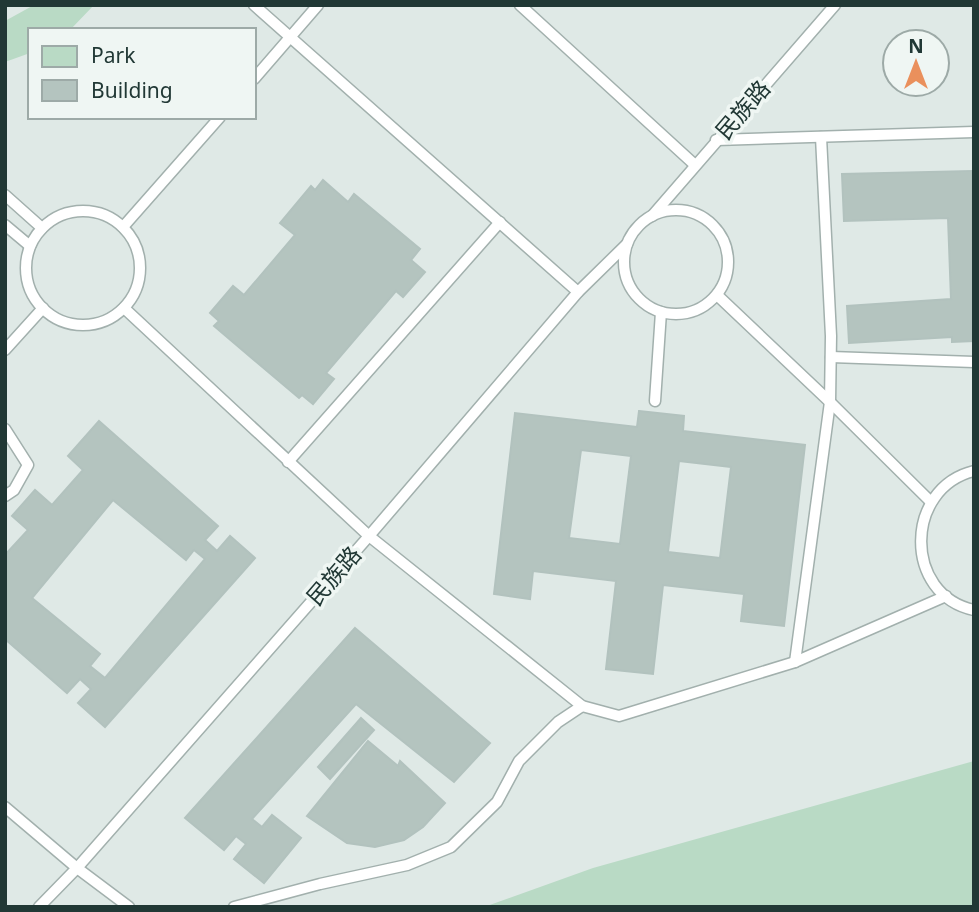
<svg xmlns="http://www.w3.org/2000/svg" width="979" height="912" viewBox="0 0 979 912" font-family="'Noto Sans','Noto Sans TC',sans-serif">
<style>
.green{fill:#b9dac5}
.building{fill:#b4c4bf;stroke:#b2c2be;stroke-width:2;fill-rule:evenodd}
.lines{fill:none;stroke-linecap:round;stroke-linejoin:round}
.lane-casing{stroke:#a2b0ad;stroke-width:13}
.lane{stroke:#fff;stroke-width:10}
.labels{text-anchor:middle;stroke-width:7;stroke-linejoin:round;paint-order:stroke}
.street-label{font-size:23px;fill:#213835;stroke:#eff6f3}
</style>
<rect width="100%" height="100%" fill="#dfe9e6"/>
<g class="green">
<polygon points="34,5 94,5 70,30 30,30 30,53 5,62 5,21"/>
<polygon points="974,761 974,907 484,907 593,868"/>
</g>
<g class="building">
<polygon points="972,171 974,341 952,342 952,337 849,343 847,306 951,299 948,218 844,221 842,174"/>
<polygon points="323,180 348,202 354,194 420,249 411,260 425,272 403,297 396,291 326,373 334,379 313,404 302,395 299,398 214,326 219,321 210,313 233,286 244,295 295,235 280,223 311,186 315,190"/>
<path d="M639,411L684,416L683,431L805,445L784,626L741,621L744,594L663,585L653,674L606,669L616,581L533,571L530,599L494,594L515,413L637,427ZM581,450L631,456L620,544L569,538ZM679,461L731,467L720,558L668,552Z"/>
<path d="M99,421L218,526L205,540L217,551L230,536L255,558L105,727L78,703L91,689L80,679L67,693L5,639V555L28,530L12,516L35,490L52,505L83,470L68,456ZM113,500L186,560L194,550L205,559L105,678L90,666L100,654L32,598Z"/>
<polygon points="355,628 490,743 454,782 356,704 252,819 262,827 272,815 301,838 264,883 234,859 246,844 236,836 224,850 185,818"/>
<polygon points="361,718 374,730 330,779 318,767"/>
<polygon points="368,741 398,766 400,761 445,803 423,827 404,840 375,847 347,843 307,816"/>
</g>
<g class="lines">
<g class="lane-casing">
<g id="lane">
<polyline points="254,5 578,292"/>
<polyline points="520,5 695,165"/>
<polyline points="254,79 318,5"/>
<polyline points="716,140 974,132"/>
<polyline points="5,195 42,228"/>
<circle cx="676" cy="262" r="52"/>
<circle cx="83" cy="268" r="57"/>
<polyline points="652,216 835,5"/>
<polyline points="5,225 30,246"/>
<polyline points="123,227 220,117"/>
<polyline points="717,295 830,402 931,502"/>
<polyline points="124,308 369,536 582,706 619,716 795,662 946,596"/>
<polyline points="5,350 43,308"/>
<polyline points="831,357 974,362"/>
<polyline points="655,401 661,312"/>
<polyline points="5,429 28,465 14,490 5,496"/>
<polyline points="288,462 500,222"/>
<path d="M974,471C904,488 903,595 974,610"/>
<polyline points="795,662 830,402 831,336 821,137"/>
<polyline points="5,807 77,868 129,907"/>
<polyline points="39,907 77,868 369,536 578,292 627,244"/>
<polyline points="234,907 320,884 407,865 451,847 497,802 519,761 558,722 582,706"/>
</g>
</g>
<use href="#lane" class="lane"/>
</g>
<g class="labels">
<g class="street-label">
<text transform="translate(743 110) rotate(-49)" y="8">民族路</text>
<text transform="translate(334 576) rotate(-49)" y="8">民族路</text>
</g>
</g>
<rect width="979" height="912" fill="none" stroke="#213835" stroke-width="14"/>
<rect x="28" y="28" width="228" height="91" fill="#eff6f3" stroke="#9daaa7" stroke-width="2"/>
<rect x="42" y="46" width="35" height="21" fill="#b9dac5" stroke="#9daaa7" stroke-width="2"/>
<text x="91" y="63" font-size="21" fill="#213835">Park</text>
<rect x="42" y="80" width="35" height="21" fill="#b4c4bf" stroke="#9daaa7" stroke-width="2"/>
<text x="91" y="98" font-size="21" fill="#213835">Building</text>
<g transform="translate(916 63)"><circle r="33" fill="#eff6f3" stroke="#9daaa7" stroke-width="2"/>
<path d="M0-5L12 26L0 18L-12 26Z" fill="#ea905c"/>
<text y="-10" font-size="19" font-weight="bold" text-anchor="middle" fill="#213835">N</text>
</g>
</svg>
